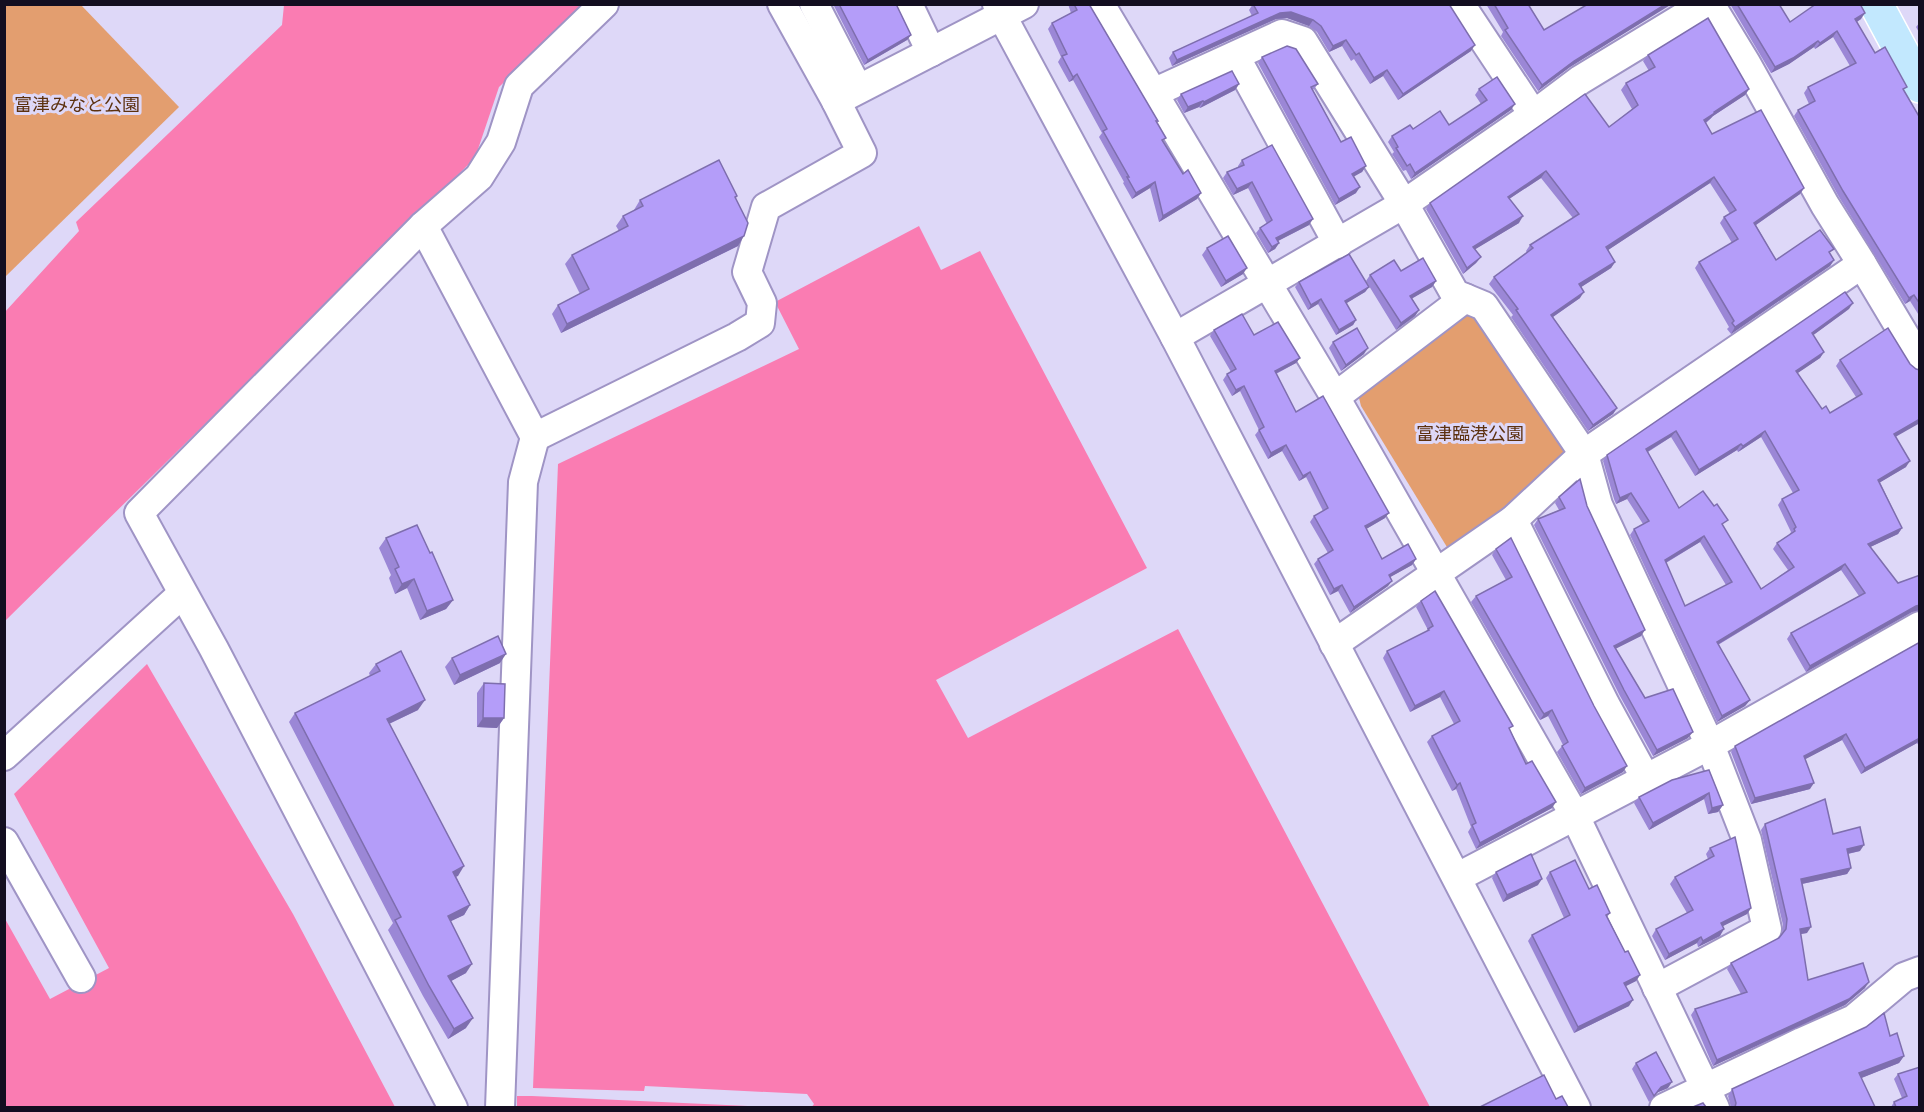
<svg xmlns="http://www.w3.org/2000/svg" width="1924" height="1112" viewBox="0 0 1924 1112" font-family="'IBM Plex Sans','Noto Sans JP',sans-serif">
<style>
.green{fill:#e39e6f}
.water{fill:#fa7cb2}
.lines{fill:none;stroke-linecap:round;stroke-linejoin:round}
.minor-casing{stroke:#9f94c5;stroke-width:32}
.major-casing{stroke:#fff;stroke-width:36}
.minor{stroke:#fff;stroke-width:28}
.major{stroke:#c2e8fe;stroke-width:33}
.wall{fill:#9b87d6;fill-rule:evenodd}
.shaded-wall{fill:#7e6eae}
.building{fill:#b49df9;stroke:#7e6eae;stroke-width:1.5;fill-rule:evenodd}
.labels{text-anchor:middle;stroke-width:6;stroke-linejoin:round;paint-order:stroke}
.park-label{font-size:18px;fill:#5c310f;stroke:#ded8f8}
</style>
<rect width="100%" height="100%" fill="#ded8f8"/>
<g class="green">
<polygon points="5,4 81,5 179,107 5,277"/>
<polygon points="1461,308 1480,310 1572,457 1450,552 1361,406 1359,398"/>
</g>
<g class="water">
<polygon points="284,5 584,5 499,87 475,158 5,621 4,313 79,231 76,222 282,25"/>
<polygon points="919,226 941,270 980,251 1147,568 936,680 968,738 1178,629 1430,1107 811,1108 814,1104 807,1094 645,1086 644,1091 533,1088 558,464 799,349 775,302"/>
<polygon points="147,664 293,914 395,1107 5,1107 4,917 50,999 109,968 14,794"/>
<polygon points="517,1096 532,1096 770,1107 517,1108"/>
</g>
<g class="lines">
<g class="minor-casing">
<g id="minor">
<polyline points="814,4 858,89"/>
<polyline points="908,4 931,52"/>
<polyline points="997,4 1002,16 1175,337 1576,1108"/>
<polyline points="1100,4 1335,397 1575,816 1715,1108"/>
<polyline points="1460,4 1533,114"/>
<polyline points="1710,4 1746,63 1825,205 1859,259 1920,361"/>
<polyline points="1235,56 1338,244"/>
<polyline points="1153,93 1282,34 1303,41 1404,204 1455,294 1484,306 1584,454 1598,505 1710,745 1747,840 1767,929 1657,988"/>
<polyline points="836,101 1024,4"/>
<polyline points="423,226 535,437 523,482 500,1108"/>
<polyline points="1175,337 1404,204 1540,110 1580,80 1705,4"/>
<polyline points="1335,397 1465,298"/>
<polyline points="535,437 737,337 760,323 762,303 747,272 766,207 862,153 836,101 782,4"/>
<polyline points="1513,520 1605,704 1646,779"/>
<polyline points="1334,644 1513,520 1584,454 1862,264"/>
<polyline points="4,756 182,594"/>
<polyline points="4,842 81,978"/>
<polyline points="1458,877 1710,745 1920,626"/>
<polyline points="453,1108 214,649 139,513 423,226 479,177 501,142 519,86 604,4"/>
<polyline points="1664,1108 1802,1042 1854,1019 1904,977 1920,971"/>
</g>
</g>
<g class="major-casing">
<polyline id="major" points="1876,4 1920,86"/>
</g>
<use href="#minor" class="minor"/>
<use href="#major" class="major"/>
</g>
<g class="wall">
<polygon points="833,4 896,4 911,35 907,40 864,65"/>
<polygon points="1068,4 1089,4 1158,121 1157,122 1163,142 1183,174 1201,193 1197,199 1159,222 1150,188 1132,199 1123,183 1124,182 1099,137 1102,133 1073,80 1069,82 1058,62 1061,57 1048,29 1052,23 1071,13"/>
<polygon points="1253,4 1449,4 1471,51 1398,100 1383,76 1370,84 1354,59 1351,61 1342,46 1329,52 1317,32 1309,26 1287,18 1276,19 1172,66 1169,58 1173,52 1252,16 1249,10"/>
<polygon points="1486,4 1528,4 1544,30 1608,43 1570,67 1538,91 1501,36 1503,32"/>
<polygon points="1730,4 1779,4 1790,22 1861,19 1857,22 1875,53 1904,91 1920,118 1920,317 1910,301 1905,304 1839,197 1794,116 1798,110 1809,104 1804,93 1808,87 1850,66 1833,37 1815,49 1814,47 1789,64 1771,73"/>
<polygon points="1920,22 1920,34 1916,27"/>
<polygon points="1648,55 1749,89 1745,95 1713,116 1706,123 1712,134 1804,188 1800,194 1756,225 1776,260 1830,254 1834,260 1830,266 1731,334 1727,329 1729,327 1695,268 1699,262 1732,243 1720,223 1724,217 1730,214 1710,183 1608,250 1615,262 1611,268 1581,287 1580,298 1553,317 1617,408 1613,414 1588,431 1511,317 1513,315 1489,284 1494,277 1527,253 1526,251 1530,245 1573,218 1541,178 1509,199 1519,223 1475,249 1481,257 1476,263 1463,274 1426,209 1430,203 1609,127 1632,109 1621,90 1626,83 1649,71 1643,61"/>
<polygon points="1262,57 1318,84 1313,90 1341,142 1366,166 1362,172 1353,176 1356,193 1335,205 1258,63"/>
<polygon points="1239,84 1235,90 1200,108 1199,107 1184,113 1177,100 1181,94"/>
<polygon points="1479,89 1511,110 1411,179 1406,170 1403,171 1392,154 1394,152 1388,142 1392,136 1413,129 1449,125 1481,104 1475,95"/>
<polygon points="1242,160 1309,225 1278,241 1279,243 1275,249 1268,253 1256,233 1260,228 1267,224 1248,188 1233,195 1223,178 1227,172 1238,167 1238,166"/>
<polygon points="737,196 736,198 738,246 561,333 552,314 558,305 580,294 565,264 572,255 619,231 616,226 623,216 634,211 634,210 640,200"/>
<polygon points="1207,248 1243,274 1221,287 1202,255"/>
<polygon points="1401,271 1436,281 1432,287 1412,298 1419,310 1415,316 1396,330 1366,281 1370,275"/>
<polygon points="1299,282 1369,287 1365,292 1346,303 1356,320 1353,325 1336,335 1318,304 1308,310 1295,287"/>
<path d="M1849,309L1813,335L1824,352L1820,358L1797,373L1822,409L1830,413L1856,397L1836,366L1840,360L1910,364L1916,369L1896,437L1906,467L1880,482L1902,528L1898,534L1870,547L1898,583L1920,575V610L1912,612L1806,672L1787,639L1791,633L1859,596L1841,570L1718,645L1750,700L1745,706L1717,722L1630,535L1634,529L1643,524L1627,499L1616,504L1614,499L1603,461L1607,455ZM1671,437L1695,476L1737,450L1738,452L1761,437L1793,493L1782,499L1778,505L1791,532L1789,535L1777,543L1773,549L1788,570L1761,589L1723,527L1679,508L1648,452ZM1700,542L1726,585L1685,606L1666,563Z"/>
<polygon points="1214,330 1254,335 1300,358 1296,363 1276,374 1296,412 1385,518 1366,529 1382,559 1416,559 1412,565 1390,577 1388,586 1350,613 1338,591 1330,595 1314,564 1318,559 1328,553 1310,522 1314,516 1323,511 1306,477 1299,481 1282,451 1268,459 1255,435 1259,430 1240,391 1232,396 1223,380 1227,374 1231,372 1210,336"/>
<polygon points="1333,342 1364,354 1341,371 1329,348"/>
<polygon points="1559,497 1587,506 1641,636 1615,649 1645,698 1688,738 1653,756 1620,696 1534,525 1538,519 1559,510 1555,503"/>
<polygon points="386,538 430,553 453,600 446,609 420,620 407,588 395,594 389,578 391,575 379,548"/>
<polygon points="1496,549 1623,772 1581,794 1557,752 1563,745 1548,716 1540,720 1538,717 1471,602 1476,596 1506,580 1492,555"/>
<polygon points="1421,601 1510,730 1526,764 1552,808 1476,849 1468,832 1471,827 1456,789 1452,791 1427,742 1432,736 1454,724 1440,697 1410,712 1383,658 1387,651 1426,632 1428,630 1416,607"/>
<polygon points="1920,642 1920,747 1917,743 1861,774 1842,740 1805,759 1810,789 1751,804 1731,752 1735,746"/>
<polygon points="452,658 500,663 454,685 445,667"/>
<polygon points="376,664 418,710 389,724 458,876 456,876 470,905 464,915 450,921 466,973 451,981 466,1028 448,1039 423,996 388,930 393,923 289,722 295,713 370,676 369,673"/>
<polygon points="484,683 504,718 497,728 477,727 477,693"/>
<polygon points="1709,770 1723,805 1718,812 1708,814 1704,799 1649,830 1634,803 1639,797"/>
<polygon points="1765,824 1833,834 1860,851 1848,854 1851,868 1847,874 1802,884 1807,933 1800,934 1808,980 1865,988 1845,1005 1713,1066 1691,1015 1695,1009 1741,994 1727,969 1731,963 1779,938 1782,934 1783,925 1761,830"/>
<polygon points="1710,848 1751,908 1747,914 1723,926 1720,936 1698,947 1697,943 1665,960 1652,936 1656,929 1687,913 1670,884 1675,877 1708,859 1706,854"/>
<polygon points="1496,872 1538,885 1503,902 1492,878"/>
<polygon points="1550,872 1589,889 1610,913 1607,917 1625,952 1640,975 1636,981 1626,986 1629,1006 1574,1033 1528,941 1532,935 1564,918 1546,878"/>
<polygon points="1890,1036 1904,1056 1899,1063 1861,1078 1875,1107 1731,1107 1728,1096 1732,1089"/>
<polygon points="1636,1063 1668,1088 1656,1093 1649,1102 1632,1069"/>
<polygon points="1898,1074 1920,1107 1891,1107 1894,1102 1902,1098 1894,1079"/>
</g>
<g class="shaded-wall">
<polygon points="1666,4 1672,4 1570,67 1538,91 1542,85 1574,61"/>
<polygon points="1291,12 1313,20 1309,26 1287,18 1276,19 1172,66 1177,60 1280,13"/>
<polygon points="1865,13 1861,19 1851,25 1855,19"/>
<polygon points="1837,31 1833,37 1815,49 1820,43"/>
<polygon points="911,35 907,40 864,65 868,60"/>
<polygon points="1346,40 1342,46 1329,52 1333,46"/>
<polygon points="1818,41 1814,47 1789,64 1771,73 1775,67"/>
<polygon points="1475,45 1471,51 1398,100 1403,94"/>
<polygon points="1387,70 1383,76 1370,84 1374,78"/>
<polygon points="1077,74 1073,80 1069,82 1073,77"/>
<polygon points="1239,84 1235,90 1200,108 1204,102"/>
<polygon points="1749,89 1745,95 1713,116 1710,119 1700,127 1704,120 1714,112"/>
<polygon points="1203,101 1199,107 1184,113 1188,107"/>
<polygon points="1515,104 1511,110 1411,179 1415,173"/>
<polygon points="1366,166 1362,172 1348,180 1352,174"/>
<polygon points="1546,171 1541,178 1503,203 1508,197"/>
<polygon points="1714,177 1710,183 1602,254 1606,247"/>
<polygon points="1155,182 1150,188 1132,199 1136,193"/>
<polygon points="1252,182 1248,188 1233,195 1237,189"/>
<polygon points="1360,187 1356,193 1335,205 1339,199"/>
<polygon points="1804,188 1800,194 1750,229 1754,223"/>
<polygon points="1201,193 1197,199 1159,222 1163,216"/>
<polygon points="1523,216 1519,223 1469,253 1473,247"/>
<polygon points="1313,219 1309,225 1272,244 1276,238"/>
<polygon points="744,236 738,246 561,333 567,324"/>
<polygon points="1279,243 1275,249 1268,253 1272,247"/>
<polygon points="1481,257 1476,263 1463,274 1467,268"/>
<polygon points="1834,260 1830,266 1731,334 1735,327"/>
<polygon points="1615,262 1611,268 1575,291 1579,284"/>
<polygon points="1247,268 1243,274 1221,287 1226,281"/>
<polygon points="1436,281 1432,287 1406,302 1410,296"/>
<polygon points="1369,287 1365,292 1342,306 1345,301"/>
<polygon points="1584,292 1580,298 1547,321 1551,315"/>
<polygon points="1914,295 1910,301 1905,304 1909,298"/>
<polygon points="1321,299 1318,304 1308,310 1311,305"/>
<polygon points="1853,303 1849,309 1808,339 1812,333"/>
<polygon points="1419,310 1415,316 1396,330 1401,323"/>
<polygon points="1356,320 1353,325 1336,335 1339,330"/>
<polygon points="1368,348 1364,354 1341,371 1346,365"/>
<polygon points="1824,352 1820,358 1792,377 1796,371"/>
<polygon points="1300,358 1296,363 1271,376 1275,371"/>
<polygon points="1244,386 1240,391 1232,396 1236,390"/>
<polygon points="1617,408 1613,414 1588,431 1593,425"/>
<polygon points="1920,419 1920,423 1890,440 1894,434"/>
<polygon points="1676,431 1671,437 1642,455 1646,449"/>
<polygon points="1765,431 1761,437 1738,452 1743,446"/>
<polygon points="1741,444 1737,450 1695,476 1699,470"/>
<polygon points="1286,445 1282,451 1268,459 1271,453"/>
<polygon points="1910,461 1906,467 1874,486 1878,480"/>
<polygon points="1310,472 1306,477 1299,481 1303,476"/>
<polygon points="1631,493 1627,499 1616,504 1620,498"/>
<polygon points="1389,513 1385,518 1361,532 1365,526"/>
<polygon points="1902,528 1898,534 1864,550 1868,544"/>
<polygon points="1704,536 1700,542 1660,566 1665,560"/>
<polygon points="1416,559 1412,565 1385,580 1389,575"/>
<polygon points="1845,564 1841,570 1712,648 1717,642"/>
<polygon points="414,579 407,588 395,594 402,584"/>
<polygon points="1392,581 1388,586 1350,613 1354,607"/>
<polygon points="1342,585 1338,591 1330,595 1334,589"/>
<polygon points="453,600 446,609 420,620 427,611"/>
<polygon points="1920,605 1920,610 1912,612 1806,672 1810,666 1916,606"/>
<polygon points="1645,630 1641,636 1609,652 1614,646"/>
<polygon points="506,654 500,663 454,685 460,675"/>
<polygon points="1444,691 1440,697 1410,712 1415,706"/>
<polygon points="425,700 418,710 380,728 387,719"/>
<polygon points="1750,700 1745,706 1717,722 1722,716"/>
<polygon points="1552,710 1548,716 1540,720 1544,714"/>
<polygon points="483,718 504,718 497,728 477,727"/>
<polygon points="1693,732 1688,738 1653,756 1657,750"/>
<polygon points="1846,734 1842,740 1800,762 1804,756"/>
<polygon points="1920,738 1917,743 1861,774 1865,768"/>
<polygon points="1627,766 1623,772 1581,794 1585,788"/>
<polygon points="1460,783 1456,789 1452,791 1457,785"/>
<polygon points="1814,783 1810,789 1751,804 1755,798"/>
<polygon points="1709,793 1704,799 1649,830 1653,823"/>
<polygon points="1556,802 1552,808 1476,849 1480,843"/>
<polygon points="1723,805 1718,812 1708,814 1712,808"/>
<polygon points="1864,845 1860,851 1842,855 1847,849"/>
<polygon points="464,866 458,876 447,881 453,872"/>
<polygon points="1851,868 1847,874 1797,885 1801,879"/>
<polygon points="1542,879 1538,885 1503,902 1507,895"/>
<polygon points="470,905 464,915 441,926 448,916"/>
<polygon points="1751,908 1747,914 1717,929 1721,923"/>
<polygon points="1811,927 1807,933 1795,935 1800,929"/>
<polygon points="1724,929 1720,936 1698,947 1703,941"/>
<polygon points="1701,937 1697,943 1665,960 1669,954"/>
<polygon points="472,964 466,973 442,986 448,976"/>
<polygon points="1640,975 1636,981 1620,989 1624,983"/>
<polygon points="1869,982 1865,988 1845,1005 1713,1066 1717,1060"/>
<polygon points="1633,1000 1629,1006 1574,1033 1578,1027"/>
<polygon points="473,1018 466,1028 448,1039 454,1029"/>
<polygon points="1904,1056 1899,1063 1854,1081 1859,1073"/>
<polygon points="1672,1082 1668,1088 1656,1093 1649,1102 1661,1087"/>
</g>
<g class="building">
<polygon points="839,4 896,4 911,35 868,60"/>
<polygon points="1074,4 1089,4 1158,121 1156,121 1166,138 1162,140 1183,174 1188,170 1201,193 1163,216 1155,182 1136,193 1127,177 1129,177 1103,131 1107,129 1077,74 1073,77 1062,56 1067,54 1052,23 1077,10"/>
<polygon points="1253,4 1449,4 1475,45 1403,94 1387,70 1374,78 1359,53 1356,55 1346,40 1333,46 1321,26 1313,20 1291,12 1280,13 1177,60 1173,52 1258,13"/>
<polygon points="1494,4 1528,4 1544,30 1588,4 1666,4 1574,61 1542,85 1505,30 1508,28"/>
<polygon points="1737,4 1779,4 1790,22 1816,4 1860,4 1865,13 1855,19 1875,53 1885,47 1907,87 1903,89 1920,118 1920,304 1914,295 1909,298 1843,191 1798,110 1815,101 1808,87 1856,63 1837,31 1820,43 1818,41 1793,58 1775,67"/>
<polygon points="1708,18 1749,89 1714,112 1715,113 1704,120 1712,134 1761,110 1804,188 1754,223 1776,260 1820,230 1834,249 1829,252 1834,260 1735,327 1732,323 1734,321 1699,262 1738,239 1724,217 1736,210 1714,177 1606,247 1615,262 1579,284 1584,292 1551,315 1617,408 1593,425 1516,310 1518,309 1494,277 1533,248 1530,245 1579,214 1546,171 1508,197 1523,216 1473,247 1481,257 1467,268 1430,203 1585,94 1609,127 1638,105 1626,83 1655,67 1648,55"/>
<polygon points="1287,46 1296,49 1318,84 1311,87 1341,142 1351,137 1366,166 1352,174 1360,187 1339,199 1262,57"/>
<polygon points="1232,71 1239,84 1204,102 1203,101 1188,107 1181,94"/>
<polygon points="1497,77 1515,104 1415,173 1410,164 1407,166 1396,148 1398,147 1392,136 1410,125 1413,129 1440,111 1449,125 1487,100 1479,89"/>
<polygon points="1272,145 1313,219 1276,238 1279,243 1272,247 1260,228 1272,220 1252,182 1237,189 1227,172 1244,165 1242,160"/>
<polygon points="719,160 737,196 735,197 748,223 744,236 567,324 558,305 589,289 572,255 628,226 623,216 643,206 640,200"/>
<polygon points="1228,236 1247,268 1226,281 1207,248"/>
<polygon points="1349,254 1369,287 1345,301 1356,320 1339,330 1321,299 1311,305 1299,282"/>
<polygon points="1423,258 1436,281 1410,296 1419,310 1401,323 1370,275 1394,260 1401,271"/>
<path d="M1845,292L1853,303L1812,333L1824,352L1796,371L1822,409L1826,406L1830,413L1862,394L1840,360L1888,328L1910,364L1916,369L1920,370V419L1894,434L1910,461L1878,480L1902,528L1868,544L1898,583L1920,575V605L1916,606L1810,666L1791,633L1865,593L1845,564L1717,642L1750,700L1722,716L1634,529L1649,521L1631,493L1620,498L1618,493L1607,455ZM1676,431L1699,470L1741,444L1743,446L1765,431L1799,490L1782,499L1796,527L1794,529L1795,531L1777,543L1794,567L1761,589L1722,524L1728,520L1717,504L1714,506L1703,491L1679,508L1646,449ZM1704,536L1732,582L1685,606L1665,560Z"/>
<polygon points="1242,314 1254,335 1278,322 1300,358 1275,371 1296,412 1323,396 1389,513 1365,526 1382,559 1408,544 1416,559 1389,575 1392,581 1354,607 1342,585 1334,589 1318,559 1333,550 1314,516 1328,508 1310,472 1303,476 1286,445 1271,453 1259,430 1264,427 1244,386 1236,390 1227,374 1236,369 1214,330"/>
<polygon points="1357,328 1368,348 1346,365 1333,342"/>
<polygon points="1580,479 1587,506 1645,630 1614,646 1645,698 1673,689 1693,732 1657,750 1624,690 1538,519 1565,508 1559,497"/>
<polygon points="417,525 430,553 432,552 453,600 427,611 414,579 402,584 395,569 399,567 386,538"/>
<polygon points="1511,538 1594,706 1627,766 1585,788 1562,746 1568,742 1552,710 1544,714 1542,711 1476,596 1512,577 1496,549"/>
<polygon points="1435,591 1513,726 1509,728 1526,764 1532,761 1556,802 1480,843 1472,825 1476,823 1460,783 1457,785 1432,736 1460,721 1444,691 1415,706 1387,651 1429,630 1428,629 1433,626 1421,601"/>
<polygon points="498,636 506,654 460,675 452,658"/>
<polygon points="1920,642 1920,738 1865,768 1846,734 1804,756 1814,783 1755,798 1735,746"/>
<polygon points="401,651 425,700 387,719 464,866 453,872 470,905 448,916 472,964 448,976 473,1018 454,1029 429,986 395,920 401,917 295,713 380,671 376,664"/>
<polygon points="484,683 505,684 504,718 483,718"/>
<polygon points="1709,770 1723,805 1712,808 1709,793 1653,823 1639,797 1672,780"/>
<polygon points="1825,799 1833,834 1860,827 1864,845 1847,849 1851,868 1801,879 1811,927 1800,929 1808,980 1863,963 1869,982 1849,999 1717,1060 1695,1009 1747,992 1731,963 1779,938 1786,929 1787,919 1765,824"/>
<polygon points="1735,837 1751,908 1721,923 1724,929 1703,941 1701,937 1669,954 1656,929 1693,910 1675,877 1714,856 1710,848"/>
<polygon points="1531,854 1542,879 1507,895 1496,872"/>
<polygon points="1575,860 1589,889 1597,885 1610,913 1606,915 1625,952 1628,951 1640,975 1624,983 1633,1000 1578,1027 1532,935 1570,915 1550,872"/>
<polygon points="1884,1013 1890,1036 1897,1033 1904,1056 1859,1073 1875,1107 1735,1107 1736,1103 1732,1089 1866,1027"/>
<polygon points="1656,1052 1672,1082 1661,1087 1654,1096 1636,1063"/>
<polygon points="1920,1067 1920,1107 1896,1107 1894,1102 1907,1096 1898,1074"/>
<polygon points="1544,1075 1556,1099 1562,1096 1568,1107 1480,1107"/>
<polygon points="1703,1103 1706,1107 1693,1107"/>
</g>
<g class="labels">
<g class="park-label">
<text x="77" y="111">富津みなと公園</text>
<text x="1470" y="440">富津臨港公園</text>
</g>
</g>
<rect width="1924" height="1112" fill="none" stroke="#130e20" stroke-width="12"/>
</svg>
